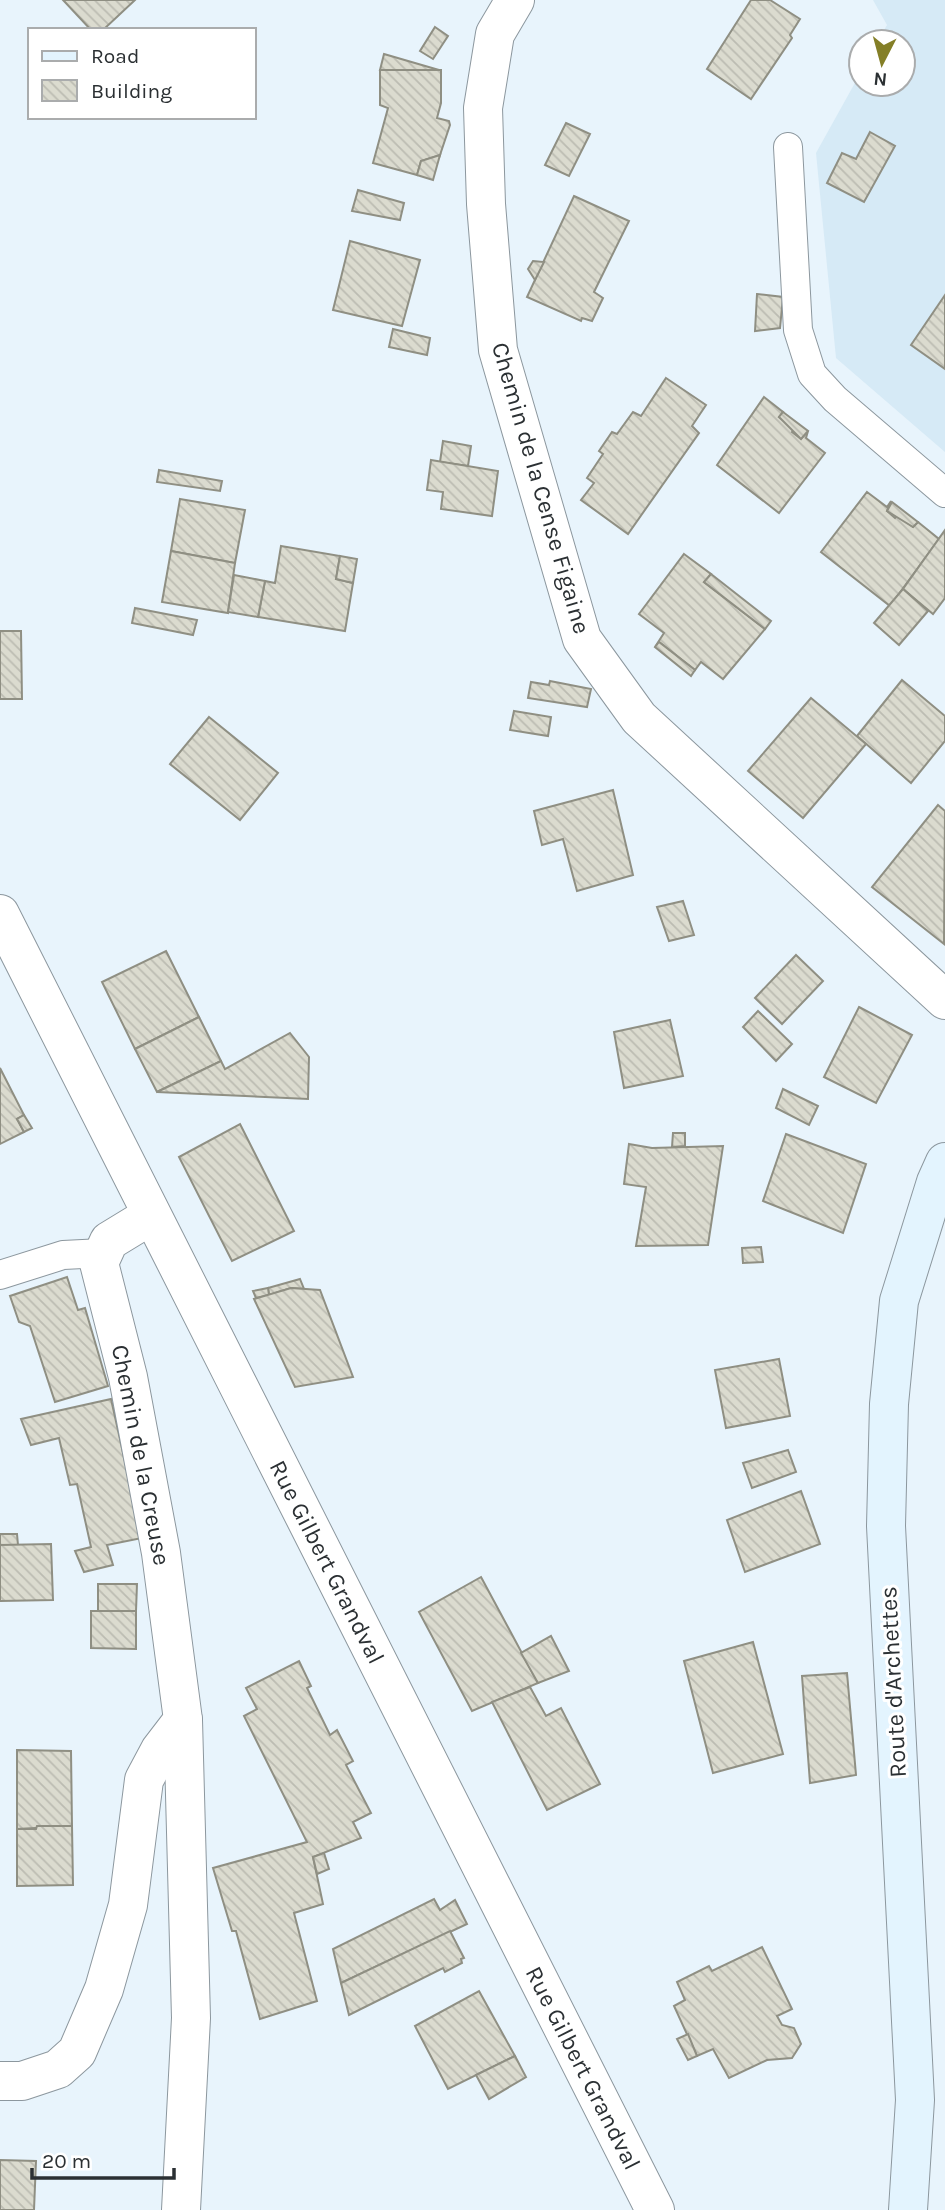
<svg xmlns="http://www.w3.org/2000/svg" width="945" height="2210" viewBox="0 0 945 2210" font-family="Karla,sans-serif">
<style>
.built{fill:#d6eaf6}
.building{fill:url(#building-back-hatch);stroke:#8f8f83;stroke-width:2}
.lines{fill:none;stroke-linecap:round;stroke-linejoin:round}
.lane-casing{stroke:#8c979e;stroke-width:30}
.street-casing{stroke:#8c979e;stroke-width:40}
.secondary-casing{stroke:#8c979e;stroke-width:40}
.lane{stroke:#fff;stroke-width:28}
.street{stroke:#fff;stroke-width:38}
.secondary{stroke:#e3f4fe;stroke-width:38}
.labels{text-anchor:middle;stroke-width:6;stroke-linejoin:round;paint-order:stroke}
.street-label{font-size:24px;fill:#2b3033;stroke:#fff}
</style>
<defs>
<pattern id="building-back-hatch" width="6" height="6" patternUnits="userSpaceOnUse" patternTransform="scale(1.75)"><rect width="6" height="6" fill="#dbdbcf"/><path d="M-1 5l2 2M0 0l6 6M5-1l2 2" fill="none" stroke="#bcbcb2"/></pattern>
</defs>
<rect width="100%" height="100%" fill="#e8f4fc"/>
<polygon class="built" points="873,0 945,0 945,452 836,358 816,153 861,72 861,84 903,84 903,42 877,42 887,25"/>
<g class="building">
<polygon points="63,0 135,0 103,30 91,30"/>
<polygon points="751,0 770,0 800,19 790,35 792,38 751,99 707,69"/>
<polygon points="435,27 448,36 433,59 420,51"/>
<polygon points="384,54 439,70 380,70"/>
<polygon points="380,70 441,70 441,103 437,118 449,121 450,125 439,158 440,155 421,161 417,175 373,163 388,108 380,105"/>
<polygon points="566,123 590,134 569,176 545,165"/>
<polygon points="870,132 895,146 864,202 827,183 842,153 856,159"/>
<polygon points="440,155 433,180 417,175 421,161"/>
<polygon points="358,190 404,203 400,220 352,211"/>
<polygon points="574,196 629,221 594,292 603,298 592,321 582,318 581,321 527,297"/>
<polygon points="350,241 420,260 402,326 333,310"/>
<polygon points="533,261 544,262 535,280 528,269"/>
<polygon points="757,294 783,297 780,328 755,331"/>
<polygon points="945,295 945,369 911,345"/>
<polygon points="393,329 430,338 427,355 389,347"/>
<polygon points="666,378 706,405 692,426 699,433 628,534 581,500 594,483 587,478 603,454 599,451 612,432 617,434 633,412 641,416"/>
<polygon points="764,397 783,412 779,417 794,429 792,432 801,439 808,431 806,438 825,453 779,513 717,465"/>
<polygon points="783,412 808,431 801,439 779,417"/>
<polygon points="443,441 471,446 468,466 440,462"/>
<polygon points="431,460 498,471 492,516 441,509 443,492 427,490"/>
<polygon points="159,470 222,481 220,491 157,482"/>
<polygon points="867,492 887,507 891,501 887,511 895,518 897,515 913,527 918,522 939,539 890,606 821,552"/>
<polygon points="180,499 245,510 235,563 171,551"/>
<polygon points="892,502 918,522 913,527 887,511"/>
<polygon points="945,530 945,598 933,614 903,589"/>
<polygon points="281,546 340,556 336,579 353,583 345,631 258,617 265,581 275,583"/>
<polygon points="171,551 235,563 228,613 162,602"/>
<polygon points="684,554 711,574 704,582 765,629 723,679 701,662 695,670 659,642 655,647 664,633 639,614"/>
<polygon points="340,556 357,559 353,583 336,579"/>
<polygon points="711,574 771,621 765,629 704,582"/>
<polygon points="234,575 265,581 258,617 228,612"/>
<polygon points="903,589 928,611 899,645 874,623"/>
<polygon points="135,608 197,620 193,635 132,623"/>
<polygon points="0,631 21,631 22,699 0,699"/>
<polygon points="659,642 695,670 691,676 655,647"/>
<polygon points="902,680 945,716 945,741 911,783 857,736"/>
<polygon points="550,681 591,689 587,707 528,698 531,682 549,685"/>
<polygon points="811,698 866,744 803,818 748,771"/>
<polygon points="514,711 551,717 548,736 510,730"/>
<polygon points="209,717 278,773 240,820 170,764"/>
<polygon points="613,790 633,875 577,891 563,839 542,845 534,811"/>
<polygon points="938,805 945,811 944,944 872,887"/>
<polygon points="683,901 694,935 669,941 657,907"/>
<polygon points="166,951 199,1017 135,1049 102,982"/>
<polygon points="796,955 823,981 782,1024 755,998"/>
<polygon points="859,1007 912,1035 876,1103 824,1077"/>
<polygon points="758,1011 792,1044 776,1061 743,1027"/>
<polygon points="199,1017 221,1061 157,1092 135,1049"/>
<polygon points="670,1020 683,1076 624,1088 614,1032"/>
<polygon points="290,1033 309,1057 308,1099 157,1092 221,1061 225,1069"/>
<polygon points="0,1068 24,1115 17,1119 24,1132 0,1144"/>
<polygon points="783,1089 818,1106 809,1125 776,1108"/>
<polygon points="24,1115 32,1128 24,1132 17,1119"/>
<polygon points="240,1124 294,1231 232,1261 179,1157"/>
<polygon points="673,1133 685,1133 685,1146 672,1147"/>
<polygon points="786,1134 866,1164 843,1233 763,1201"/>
<polygon points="629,1144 652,1148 723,1146 708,1245 636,1246 646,1187 624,1184"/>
<polygon points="761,1247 763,1262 743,1263 742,1248"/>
<polygon points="67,1277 78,1310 85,1308 108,1386 55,1402 30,1326 19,1322 10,1296"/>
<polygon points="300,1279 304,1289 291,1288 269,1295 268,1288"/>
<polygon points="268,1288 269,1295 256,1298 253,1291"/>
<polygon points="291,1288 320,1290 353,1377 295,1387 254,1299"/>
<polygon points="779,1359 790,1416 726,1428 715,1370"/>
<polygon points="111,1399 142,1538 107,1545 113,1565 84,1572 75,1551 91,1547 77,1484 70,1485 59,1438 31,1445 21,1419"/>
<polygon points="788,1450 796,1472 752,1488 743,1463"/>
<polygon points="801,1491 820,1544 745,1572 727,1520"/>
<polygon points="0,1534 17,1534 18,1545 0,1545"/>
<polygon points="51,1544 53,1600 0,1601 0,1545"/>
<polygon points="481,1577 538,1683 472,1711 419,1612"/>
<polygon points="98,1584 137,1584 136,1611 98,1612"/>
<polygon points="91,1611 136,1611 136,1649 91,1648"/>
<polygon points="551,1636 569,1671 538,1683 521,1653"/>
<polygon points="753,1642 783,1754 713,1773 684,1661"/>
<polygon points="299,1661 311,1686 307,1688 330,1735 337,1730 353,1761 346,1765 371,1813 353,1822 361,1838 313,1857 323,1904 294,1913 317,2001 260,2019 236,1931 232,1931 213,1868 307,1842 244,1716 257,1709 246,1688"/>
<polygon points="847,1673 856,1775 810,1783 802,1676"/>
<polygon points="530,1687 546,1716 561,1708 600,1784 547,1810 492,1702"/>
<polygon points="17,1750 71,1751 72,1826 17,1829"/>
<polygon points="37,1826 72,1826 73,1885 17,1886 17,1829 36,1829"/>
<polygon points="324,1853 329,1869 317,1874 313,1857"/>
<polygon points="434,1899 440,1910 455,1900 467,1924 341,1983 333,1949"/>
<polygon points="450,1931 464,1958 461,1959 462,1963 445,1972 443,1968 349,2015 341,1983"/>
<polygon points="762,1947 792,2009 777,2016 782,2025 794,2028 801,2044 792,2058 767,2060 729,2078 713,2049 697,2056 674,2006 685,2000 677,1982 709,1966 712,1971"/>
<polygon points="479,1991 515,2056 448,2089 415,2026"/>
<polygon points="688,2034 697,2056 688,2060 677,2039"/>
<polygon points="515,2056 526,2077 489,2099 476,2075"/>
<polygon points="0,2160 36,2161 34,2210 0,2210"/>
</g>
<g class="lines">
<g class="lane-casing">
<g id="lane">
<polyline points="788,147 798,330 812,374 835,399 945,493"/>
<polyline points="0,1275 63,1255 103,1253"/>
</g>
</g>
<g class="street-casing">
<g id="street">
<polyline points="515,0 495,34 483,108 486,204 498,350 582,639 639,718 945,1000"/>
<path d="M0,914C215,1348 437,1778 655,2210"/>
<polyline points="0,2081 22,2081 58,2069 77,2052 104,1989 128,1905 144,1780 160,1750 183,1720 161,1553 128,1377 99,1263 109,1241 150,1216"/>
<polyline points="181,2210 191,2018 183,1720"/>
</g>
</g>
<g class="secondary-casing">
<polyline id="secondary" points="908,2210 915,2100 886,1526 889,1404 899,1301 936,1182 945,1162"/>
</g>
<use href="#lane" class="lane"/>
<use href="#street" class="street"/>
<use href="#secondary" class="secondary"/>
</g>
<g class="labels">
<g class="street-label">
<text transform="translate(541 488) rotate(74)" y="8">Chemin de la Cense Figaine</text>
<text transform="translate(141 1455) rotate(79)" y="8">Chemin de la Creuse</text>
<text transform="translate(327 1562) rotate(63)" y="8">Rue Gilbert Grandval</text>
<text transform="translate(893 1682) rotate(-93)" y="8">Route d'Archettes</text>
<text transform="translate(583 2068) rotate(63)" y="8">Rue Gilbert Grandval</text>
</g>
</g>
<rect x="28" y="28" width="228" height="91" fill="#ffffff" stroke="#aaacad" stroke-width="2"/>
<rect x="42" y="51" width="35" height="10" fill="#e3f4fe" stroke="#aaacad" stroke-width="2"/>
<text x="91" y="63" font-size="21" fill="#2b3033">Road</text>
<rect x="42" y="80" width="35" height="21" fill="url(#building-back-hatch)" stroke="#aaacad" stroke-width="2"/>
<text x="91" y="98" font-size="21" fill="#2b3033">Building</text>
<g transform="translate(882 63) rotate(186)"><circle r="33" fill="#ffffff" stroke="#aaacad" stroke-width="2"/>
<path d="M0-5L12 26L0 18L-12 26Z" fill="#847f27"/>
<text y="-10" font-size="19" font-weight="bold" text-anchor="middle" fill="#2b3033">N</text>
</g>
<path d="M32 2168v10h142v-10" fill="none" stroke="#2b3033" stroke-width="3.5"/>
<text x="42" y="2168" font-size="21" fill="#2b3033" stroke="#ffffff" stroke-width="5" paint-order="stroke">20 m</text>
</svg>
